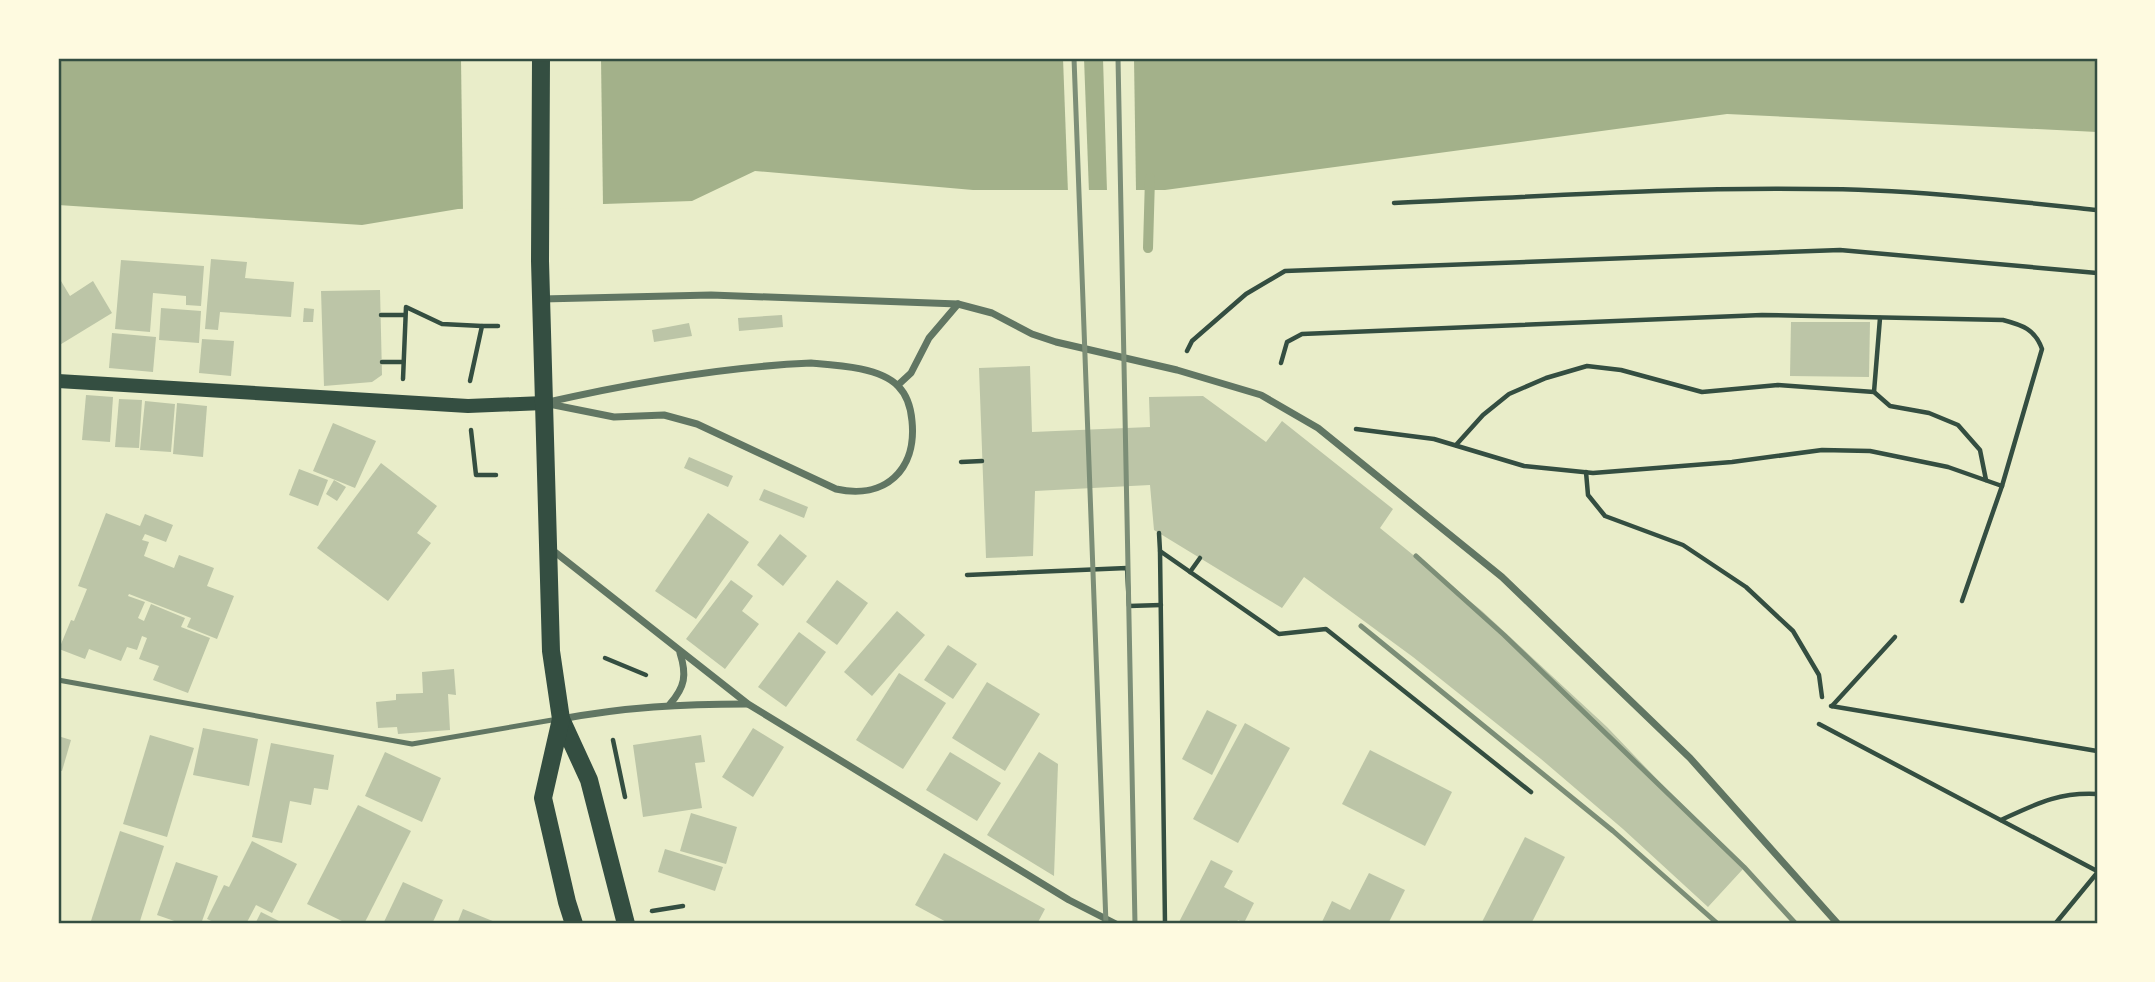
<svg xmlns="http://www.w3.org/2000/svg" width="2155" height="982" viewBox="0 0 2155 982" font-family="'Times New Roman',serif">
<style>
.water{fill:#a3b18a}
.pier{fill:#e9edc9}
.lines{fill:none;stroke-linecap:round;stroke-linejoin:round}
.stream{stroke:#a3b18a;stroke-width:10}
.building{fill:#bcc5a7}
.path{stroke:#344e41;stroke-width:4.5}
.service{stroke:#617663;stroke-width:5}
.minor{stroke:#617663;stroke-width:7}
.secondary{stroke:#344e41;stroke-width:14}
.primary{stroke:#344e41;stroke-width:18}
.rail{stroke:#7c8e77;stroke-width:5}
.neatline{fill:none;stroke:#344e41;stroke-width:2.5}
</style>
<rect width="100%" height="100%" fill="#e9edc9"/>
<polygon class="water" points="58,58 2097,58 2097,132 1727,114 1165,190 973,190 755,171 692,201 458,209 362,225 58,205"/>
<g class="pier">
<polygon points="461,58 601,58 603,207 463,212"/>
<polygon points="1063,58 1084,58 1089,193 1068,193"/>
<polygon points="1103,58 1134,58 1136,192 1107,192"/>
</g>
<g class="lines">
<polyline class="stream" points="1148,248 1150,178"/>
</g>
<g class="building">
<polygon points="211,259 247,262 245,278 294,282 291,317 220,312 218,330 205,329"/>
<polygon points="121,260 204,266 201,306 186,305 186,296 153,293 150,332 115,329"/>
<polygon points="58,276 70,296 93,281 112,313 58,346"/>
<polygon points="380,290 382,375 372,382 324,386 321,291"/>
<polygon points="161,308 201,311 199,343 159,340"/>
<polygon points="304,308 314,309 313,322 303,322"/>
<polygon points="782,315 783,327 739,331 738,318"/>
<polygon points="1791,322 1870,322 1869,377 1790,376"/>
<polygon points="689,323 692,336 654,342 652,330"/>
<polygon points="112,333 156,337 153,372 109,368"/>
<polygon points="202,339 234,341 231,376 199,373"/>
<polygon points="1030,366 1032,432 1150,427 1149,397 1203,396 1266,442 1282,421 1393,509 1380,528 1482,611 1607,727 1743,869 1708,907 1623,829 1541,759 1413,657 1304,577 1282,608 1154,530 1150,485 1035,491 1033,556 986,558 979,368"/>
<polygon points="86,395 113,397 110,442 82,440"/>
<polygon points="119,399 142,400 139,448 115,447"/>
<polygon points="145,401 175,404 171,452 140,450"/>
<polygon points="177,403 207,406 203,457 173,454"/>
<polygon points="333,423 376,441 355,488 313,471"/>
<polygon points="689,457 733,476 728,487 684,468"/>
<polygon points="381,463 437,506 417,533 431,543 388,601 317,548"/>
<polygon points="299,469 328,480 318,506 289,495"/>
<polygon points="334,480 346,487 337,501 326,494"/>
<polygon points="764,489 808,507 804,518 759,500"/>
<polygon points="106,513 140,526 145,514 173,525 166,542 145,534 142,540 149,542 144,556 174,568 179,555 214,568 207,586 234,596 217,639 187,627 191,618 129,594 128,596 145,602 138,618 144,621 151,604 185,618 181,627 210,638 188,693 153,680 159,666 139,659 147,638 142,636 137,650 127,647 121,661 89,649 85,659 59,649 71,620 74,621 87,589 78,586"/>
<polygon points="708,513 749,542 696,619 655,591"/>
<polygon points="780,534 807,556 783,586 757,565"/>
<polygon points="731,580 753,596 742,611 759,624 725,669 686,639"/>
<polygon points="837,580 868,603 837,645 806,622"/>
<polygon points="897,611 925,635 872,696 844,672"/>
<polygon points="799,632 826,652 786,707 758,687"/>
<polygon points="948,645 977,664 953,699 924,680"/>
<polygon points="454,669 456,695 448,694 450,730 398,734 397,727 378,728 376,702 396,700 396,694 423,693 422,672"/>
<polygon points="899,673 946,703 903,769 856,740"/>
<polygon points="987,682 1040,714 1005,771 952,738"/>
<polygon points="1207,710 1237,725 1212,775 1182,759"/>
<polygon points="1245,723 1290,748 1238,843 1193,819"/>
<polygon points="203,728 258,739 249,786 193,775"/>
<polygon points="753,728 784,747 753,797 722,777"/>
<polygon points="150,735 194,748 167,837 123,824"/>
<polygon points="701,735 705,762 695,763 702,808 643,817 633,745"/>
<polygon points="58,736 71,740 62,771 58,770"/>
<polygon points="271,743 334,755 328,790 314,788 311,805 290,801 282,843 252,837"/>
<polygon points="1370,750 1452,792 1425,846 1342,804"/>
<polygon points="385,752 441,778 422,822 365,796"/>
<polygon points="950,752 1001,783 977,821 926,790"/>
<polygon points="1039,752 1058,764 1054,876 987,835"/>
<polygon points="358,805 411,831 364,924 348,924 307,904"/>
<polygon points="691,813 737,827 726,864 680,851"/>
<polygon points="120,831 164,846 139,924 90,924"/>
<polygon points="1525,837 1565,857 1531,924 1481,924"/>
<polygon points="252,841 297,864 272,913 256,905 246,924 218,924 207,919 224,885 229,887"/>
<polygon points="665,849 723,867 715,891 658,872"/>
<polygon points="944,853 1045,909 1037,924 950,924 915,905"/>
<polygon points="1211,860 1233,871 1224,887 1254,903 1244,923 1238,920 1236,924 1178,924"/>
<polygon points="176,862 218,876 201,924 183,924 157,915"/>
<polygon points="1369,873 1405,890 1388,924 1321,924 1332,901 1350,910"/>
<polygon points="403,882 443,900 432,924 383,924"/>
<polygon points="463,909 500,924 457,924"/>
<polygon points="261,912 285,924 255,924"/>
</g>
<g class="lines">
<g class="path">
<path d="M1394,203C1533,197 1673,187 1812,189C1907,189 2003,200 2097,210"/>
<polyline points="381,315 404,315"/>
<polyline points="1187,351 1192,341 1246,294 1285,271 1840,250 2097,273"/>
<polyline points="382,362 403,362"/>
<path d="M1281,363L1287,342L1302,334L1762,315L2003,320C2022,325 2035,329 2042,349L2002,486L1948,467L1870,451L1822,450L1732,462L1593,473L1524,466L1434,439L1356,429"/>
<polyline points="403,379 406,307 442,324 482,326"/>
<polyline points="470,381 482,326 498,326"/>
<polyline points="1874,392 1880,318"/>
<polyline points="471,430 476,475 496,475"/>
<polyline points="1456,445 1483,415 1509,394 1546,378 1587,366 1621,370 1702,392 1778,385 1874,392 1890,406 1929,413 1958,425 1980,450 1986,480"/>
<polyline points="961,462 982,461"/>
<polyline points="1586,472 1588,495 1605,516 1683,545 1746,587 1793,631 1819,675 1822,697"/>
<polyline points="1159,533 1160,551"/>
<polyline points="1190,572 1200,558"/>
<polyline points="967,575 1127,568 1129,606 1161,605"/>
<polyline points="1962,601 2002,486"/>
<polyline points="605,658 646,675"/>
<polyline points="1831,706 2097,751"/>
<polyline points="1832,706 1895,637"/>
<polyline points="1819,724 2097,871"/>
<polyline points="613,740 625,797"/>
<path d="M2001,820C2036,804 2058,792 2097,794"/>
<polyline points="652,911 683,906"/>
<polyline points="1165,924 1160,551 1279,634 1326,629 1531,792"/>
<polyline points="2055,924 2097,873"/>
</g>
<polyline class="service" points="58,680 412,744 558,719"/>
<g class="minor">
<polyline points="542,299 711,295 958,304 992,313 1032,334 1056,342 1177,370 1261,395 1318,428 1502,577 1690,758 1838,924"/>
<path d="M811,363C836,365 880,367 898,386C907,395 911,409 912,421C917,470 885,500 836,489L697,424L664,415L614,417L544,403C631,383 721,367 811,363Z"/>
<polyline points="898,385 911,373 929,338 958,304"/>
<polyline points="551,549 748,704 1069,900 1116,924"/>
<path d="M670,704C685,687 687,675 680,653"/>
<path d="M561,719C626,707 681,704 747,704"/>
</g>
<polyline class="secondary" points="58,381 468,406 544,403"/>
<g class="primary">
<polyline points="541,58 540,261 551,651 561,719 589,780 626,924"/>
<polyline points="561,719 543,798 567,902 574,924"/>
</g>
<g class="rail">
<polyline points="1074,58 1106,924"/>
<polyline points="1118,58 1135,924"/>
<polyline points="1416,556 1504,635 1744,867 1796,924"/>
<polyline points="1361,626 1613,831 1718,924"/>
</g>
</g>
<rect width="2155" height="982" fill="none" stroke="#fefae0" stroke-width="119"/>
<rect x="60" y="60" width="2036" height="862" class="neatline"/>
</svg>
